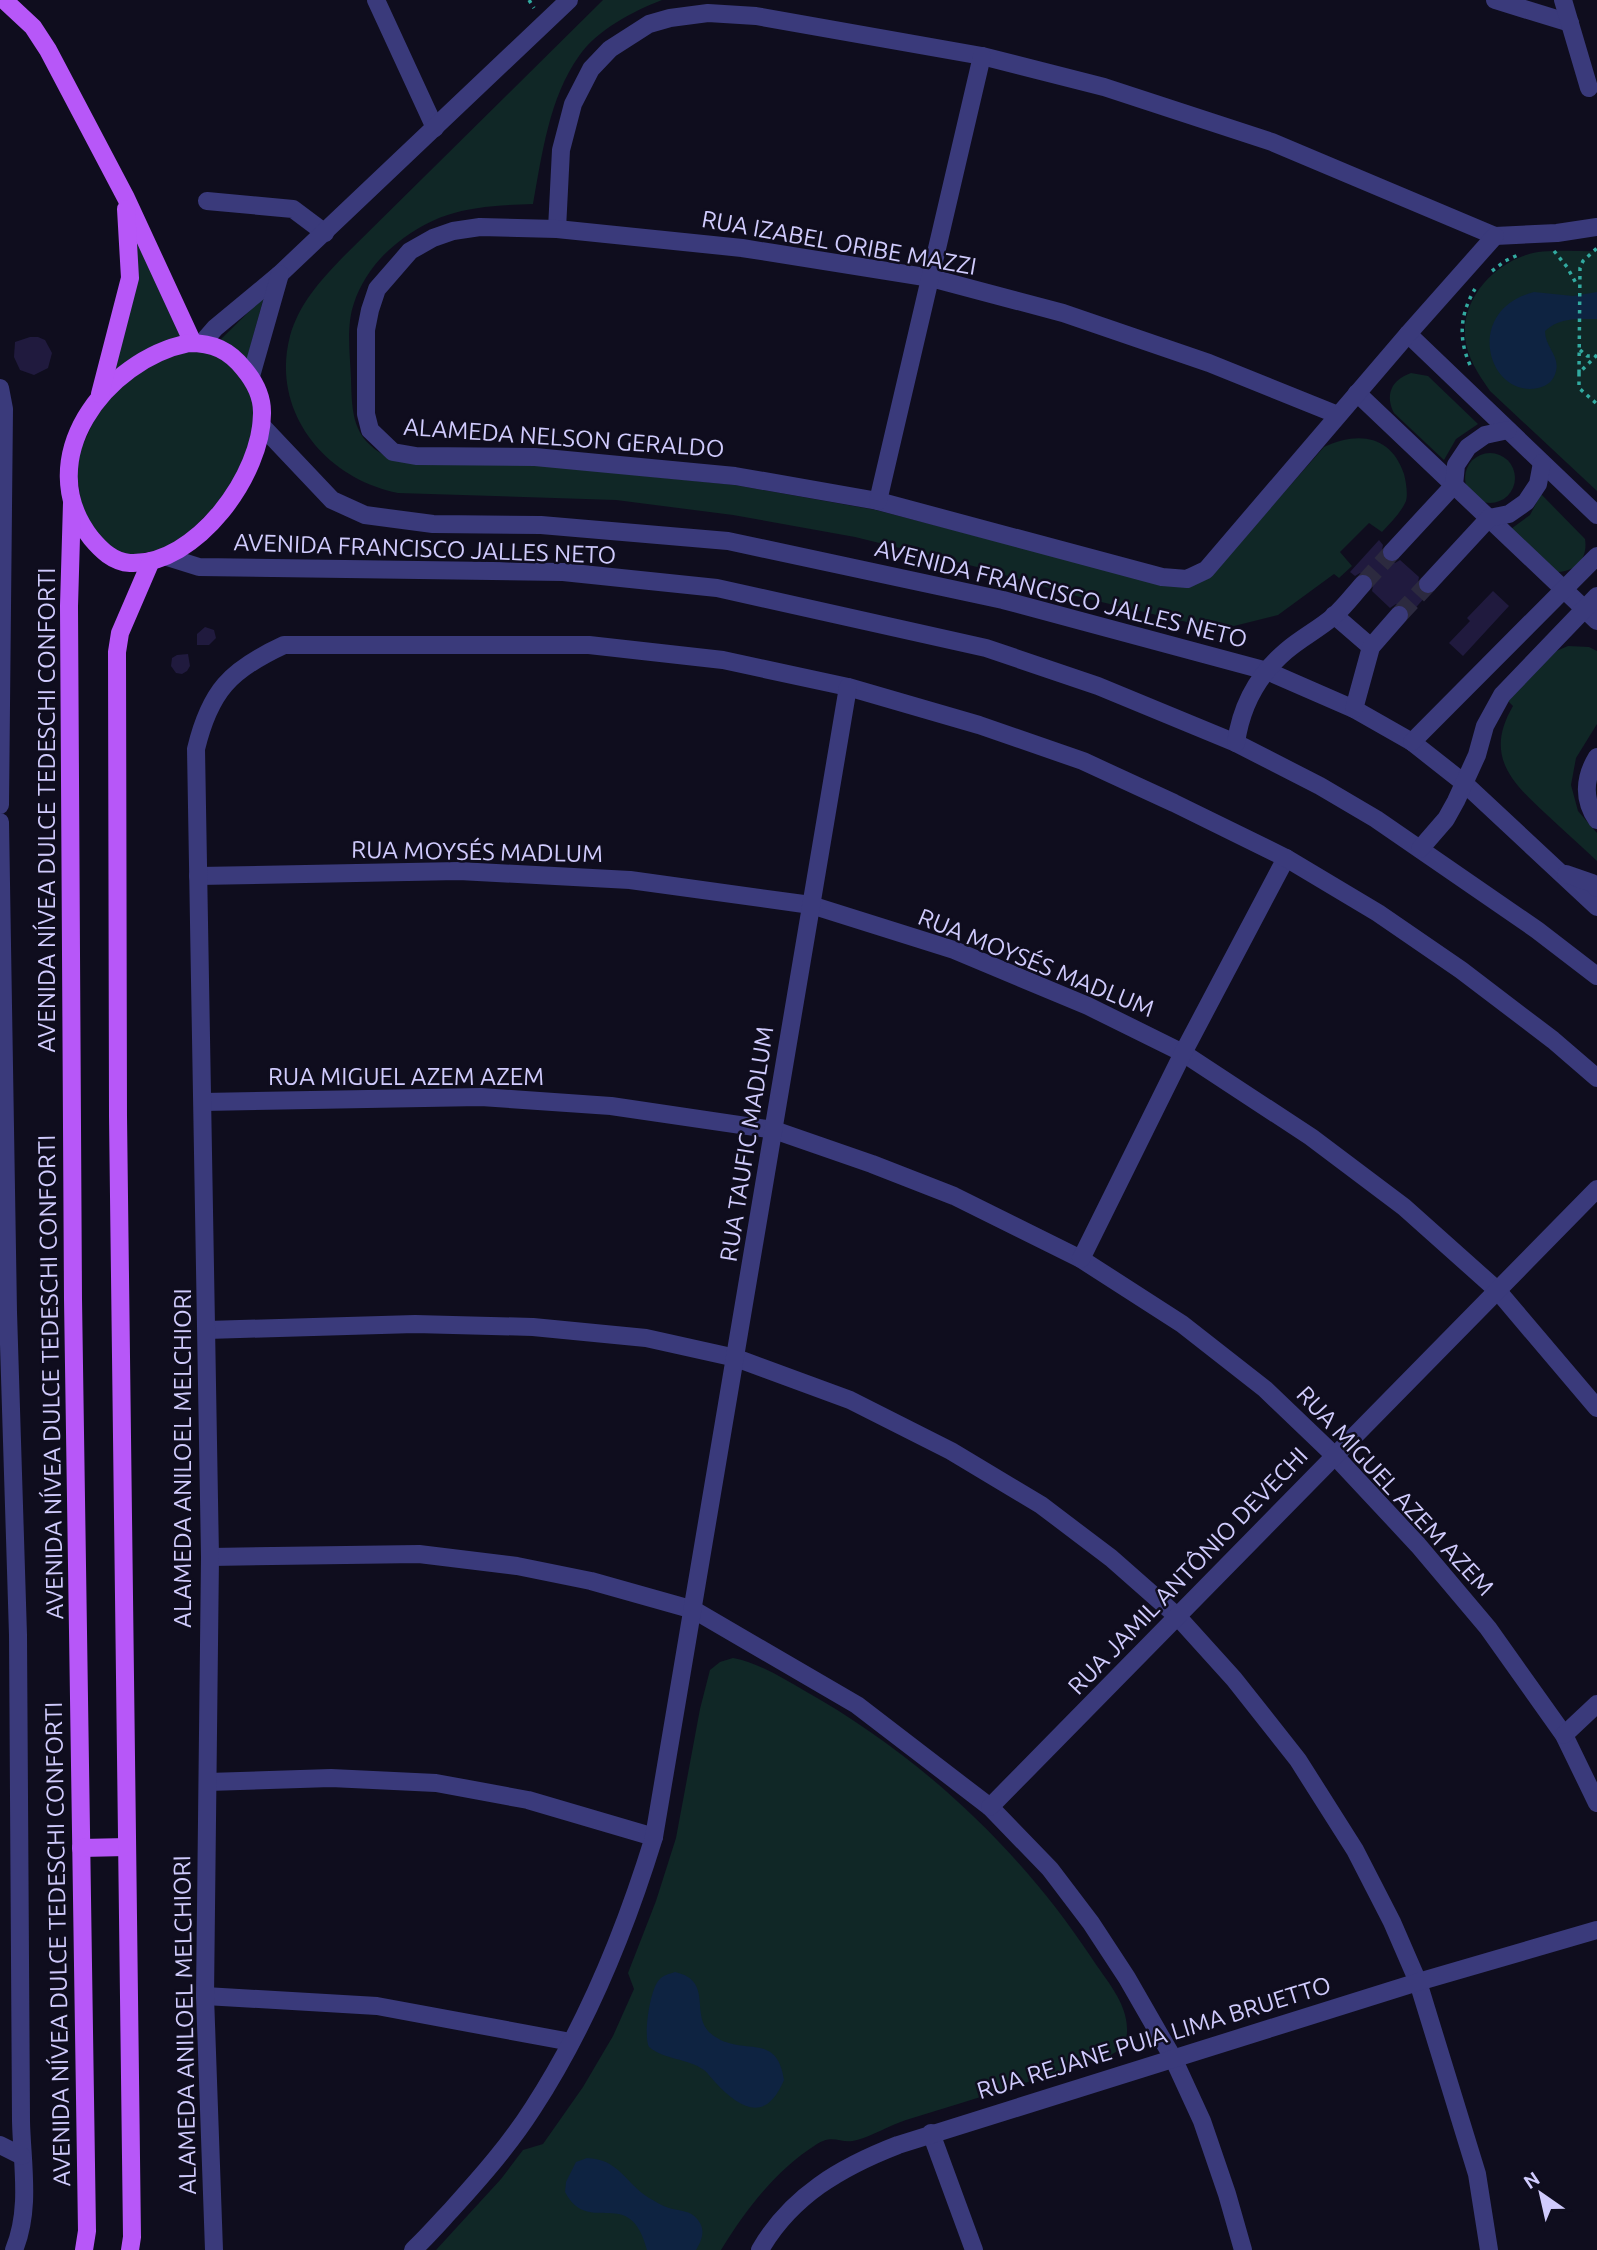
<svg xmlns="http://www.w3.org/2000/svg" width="1597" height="2250" viewBox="0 0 1597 2250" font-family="Ubuntu,sans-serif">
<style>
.green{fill:#102726}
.water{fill:#0e2341}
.building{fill:#201a3e}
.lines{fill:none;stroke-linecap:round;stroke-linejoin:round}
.minor-tunnel{stroke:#2c2a3f;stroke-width:18;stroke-dasharray:18 9;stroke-linecap:butt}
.path{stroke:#32aaa0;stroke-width:3.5;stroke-dasharray:3.5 5;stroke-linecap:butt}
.minor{stroke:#3a3a7b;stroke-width:18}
.major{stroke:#b757f8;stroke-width:18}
.labels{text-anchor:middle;stroke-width:5;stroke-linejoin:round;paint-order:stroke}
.street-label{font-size:24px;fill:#d0cbfd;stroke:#0f0d1e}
</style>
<rect width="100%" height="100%" fill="#0f0d1e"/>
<g class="green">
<path d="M603,0H662C633,11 597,30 579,56C549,98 542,155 533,204C474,206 435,209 389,250C374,263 360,284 354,303C346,326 350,354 351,378C352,413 352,438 386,456L535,465L735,485L876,510L1161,584L1211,575L1324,447C1358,431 1391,435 1404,474C1406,482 1408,494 1406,501C1401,513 1390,523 1382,532L1369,523L1340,552L1352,566L1339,578L1334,574L1278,615L1234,626L1191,623L1080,597L977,567L855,537L733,515L616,500L398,493C326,479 270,412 290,336C299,304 320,281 343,257Z"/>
<polygon points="130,219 186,339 109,381"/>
<path d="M1597,251V491L1490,391C1478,374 1467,357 1465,337C1462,299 1492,266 1526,255C1547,248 1575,252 1597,251Z"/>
<polygon points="264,297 246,362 218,342"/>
<polygon points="202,350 226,360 249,388 255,409 250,442 237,474 219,502 194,527 169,548 128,556 104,543 83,513 75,462 97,414 116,391 149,365 178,352"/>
<path d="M1411,373L1428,376L1478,424L1456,439L1444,460L1394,413C1385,395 1391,380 1411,373Z"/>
<circle cx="1490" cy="478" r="25"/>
<path d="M1541,494L1585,539C1588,558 1577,571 1558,572L1508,531L1530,515Z"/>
<path d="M1568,646L1589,647L1597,651V724L1576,758L1571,785L1578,811L1597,833V861C1580,845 1562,829 1545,813C1509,780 1485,754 1513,706L1508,701L1554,652Z"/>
<path d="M733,1658C759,1663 782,1678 805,1691C919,1755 1019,1848 1091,1957C1110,1986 1136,2012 1124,2047L1109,2056C1042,2078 974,2099 906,2120C890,2125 872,2136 857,2140C841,2145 834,2133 817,2144C776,2170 746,2209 721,2250H436L501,2179L523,2150L543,2144L583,2087L613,2036L634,1989L628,1973L656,1901L676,1838L700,1709L710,1670L720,1662Z"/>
</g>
<g class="water">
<path d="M1534,292L1573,296L1597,292V319C1577,319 1560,317 1545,331C1545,347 1560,356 1556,371C1554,380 1548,386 1538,388C1488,399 1462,310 1534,292Z"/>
<path d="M675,1972C716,1981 687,2018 714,2036C744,2057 777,2031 784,2080C766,2123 741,2110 715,2082C711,2078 708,2073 704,2070C687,2058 665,2060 649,2047C643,2036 650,1989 659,1980C663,1975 669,1974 675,1972Z"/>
<path d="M587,2158C619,2159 625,2183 649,2198C655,2201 662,2206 669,2208C679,2211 691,2210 698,2220C706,2230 702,2240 696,2250H647C630,2183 589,2238 565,2192L566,2182L576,2162Z"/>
</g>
<g class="building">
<polygon points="30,337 38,337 45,340 52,353 48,368 34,375 20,370 14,357 15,342"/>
<polygon points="1379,540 1383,545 1381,555 1385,561 1395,563 1400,560 1419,577 1417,588 1427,595 1410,614 1406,606 1396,604 1390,608 1372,591 1374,581 1370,575 1360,573 1355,576 1350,572"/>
<polygon points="1493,591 1509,606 1463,656 1449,643 1470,621 1467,618"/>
<polygon points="205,627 214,630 216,638 209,645 197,645 197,634"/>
<polygon points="188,654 190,666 187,671 182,674 176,673 171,666 172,658 177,655"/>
</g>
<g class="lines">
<g class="minor-tunnel">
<polyline points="1363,584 1392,552"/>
<polyline points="1399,615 1428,584"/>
</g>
<g class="path">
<polyline points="529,0 534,8"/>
<polyline points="1554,251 1567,267 1577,285"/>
<polyline points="1492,271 1505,261 1518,255"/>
<polyline points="1580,350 1587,356 1595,356"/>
<polyline points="1597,355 1579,373 1579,388 1597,404"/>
<path d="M1470,365C1458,338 1460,314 1475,289"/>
<polyline points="1579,373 1580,268 1583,261 1597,248"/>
</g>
<g class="minor">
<polyline points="376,0 435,128"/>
<polyline points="1495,0 1570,23"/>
<polyline points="1563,0 1589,88"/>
<polyline points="207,201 293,209 325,233"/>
<polyline points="557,229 561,150 573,104 591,69 610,49 649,24 670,18 708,13 756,16 982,56 1104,87 1272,142 1495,236 1557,233 1597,227"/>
<polyline points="1408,334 1597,515"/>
<polyline points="202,343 215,328 280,274 569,0"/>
<polyline points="251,376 280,274"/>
<polyline points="0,388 4,409 0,805"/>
<polyline points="1357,393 1597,621"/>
<polyline points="1338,415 1209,363 1063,313 931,278 742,248 557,229 480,227 453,231 433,238 410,251 377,289 370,310 366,330 366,414 370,430 393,452 416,456 535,457 735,476 878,501 1162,577 1187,579 1206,570 1408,334 1495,236"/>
<polyline points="261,425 332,500 365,515 433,524 541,525 728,541 1003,600 1267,671 1354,709 1412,742 1464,783 1597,907"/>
<polyline points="878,501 982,56"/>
<polyline points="1392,552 1454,485 1456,465 1468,447 1485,435 1508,430"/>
<polyline points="167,557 199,567 563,572 717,588 986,648 1098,686 1236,743 1320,786 1376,819 1537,930 1597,976"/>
<polyline points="1428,584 1489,518 1509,514 1526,502 1538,484 1542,463"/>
<polyline points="1334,615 1371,647"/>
<polyline points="1354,709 1371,647 1399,615"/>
<polyline points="1412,742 1597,556"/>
<path d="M1236,743C1241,707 1258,675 1286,651C1301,638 1319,629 1334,616C1345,606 1354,594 1363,584"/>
<path d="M1597,757C1584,778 1583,800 1597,820"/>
<path d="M0,822L8,1312L18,1635L21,2121C22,2164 31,2209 14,2250"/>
<polyline points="1420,849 1446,819 1456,801 1477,755 1485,726 1502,695 1597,596"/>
<polyline points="1566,874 1592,883 1597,888"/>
<polyline points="198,876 459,871 630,880 811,905 954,950 1088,1006 1183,1053 1311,1137 1404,1207 1497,1290 1597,1408"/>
<polyline points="203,1102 481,1097 611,1106 774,1130 872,1164 954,1196 1081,1259 1182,1324 1265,1389 1335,1456 1418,1545 1488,1628 1564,1735 1597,1803"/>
<polyline points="1081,1259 1183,1053 1286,858"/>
<polyline points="207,1330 415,1324 533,1327 646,1338 736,1358 850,1400 951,1451 1041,1505 1111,1558 1178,1617 1234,1679 1298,1760 1355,1850 1392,1922 1418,1982 1477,2174 1489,2250"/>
<polyline points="210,1557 419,1554 517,1566 591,1581 694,1610 857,1705 990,1807 1050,1869 1091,1923 1127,1978 1173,2058 1202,2121 1227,2194 1243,2250"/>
<polyline points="1564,1735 1597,1704"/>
<polyline points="208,1782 331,1778 436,1783 528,1800 654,1837"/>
<polyline points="990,1807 1597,1189"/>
<polyline points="205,1996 377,2006 571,2042"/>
<polyline points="931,2133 974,2250"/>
<polyline points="0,2145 22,2156"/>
<path d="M214,2250L205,1996L210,1557L196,749C210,691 230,670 284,645H589L723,660L848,687L979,725L1083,761L1174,803L1286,858L1378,913L1461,970L1553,1040L1597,1078"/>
<path d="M413,2250C427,2237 440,2222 453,2208C482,2176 510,2144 533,2108C587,2025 625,1931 654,1837L848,687"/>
<path d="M760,2250C791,2196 841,2167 898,2145L1418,1982L1597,1930"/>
</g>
<g class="major">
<polyline points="4,0 33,27 48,50 126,198 193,343"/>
<path d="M189,343C213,343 229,350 244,369C254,381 262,396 262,412C263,474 196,566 130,563C113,562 101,550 91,538C30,460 105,360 189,343Z"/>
<polyline points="100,394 130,278 126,209"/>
<polyline points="72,503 69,606 73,1299 87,2231 84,2250"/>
<polyline points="81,1848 127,1847"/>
<polyline points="130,2250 132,2237 118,1116 117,652 120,633 151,561"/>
</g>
</g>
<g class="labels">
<g class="street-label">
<text transform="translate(839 243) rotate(10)" y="8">RUA IZABEL ORIBE MAZZI</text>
<text transform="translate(564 438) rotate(4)" y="8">ALAMEDA NELSON GERALDO</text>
<text transform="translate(425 549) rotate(2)" y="8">AVENIDA FRANCISCO JALLES NETO</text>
<text transform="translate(1061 594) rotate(14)" y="8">AVENIDA FRANCISCO JALLES NETO</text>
<text transform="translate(47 810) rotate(-90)" y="8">AVENIDA NÍVEA DULCE TEDESCHI CONFORTI</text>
<text transform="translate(477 852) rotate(1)" y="8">RUA MOYSÉS MADLUM</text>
<text transform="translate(1036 963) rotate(22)" y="8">RUA MOYSÉS MADLUM</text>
<text x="406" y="1085">RUA MIGUEL AZEM AZEM</text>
<text transform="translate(747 1144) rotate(-81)" y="8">RUA TAUFIC MADLUM</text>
<text transform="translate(51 1377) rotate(-91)" y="8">AVENIDA NÍVEA DULCE TEDESCHI CONFORTI</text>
<text transform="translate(183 1458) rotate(-90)" y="8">ALAMEDA ANILOEL MELCHIORI</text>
<text transform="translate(1395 1491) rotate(47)" y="8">RUA MIGUEL AZEM AZEM</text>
<text transform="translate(1188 1571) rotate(-46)" y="8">RUA JAMIL ANTÔNIO DEVECHI</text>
<text transform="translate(58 1944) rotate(-91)" y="8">AVENIDA NÍVEA DULCE TEDESCHI CONFORTI</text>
<text transform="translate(185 2025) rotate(-91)" y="8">ALAMEDA ANILOEL MELCHIORI</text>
<text transform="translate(1154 2038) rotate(-17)" y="8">RUA REJANE PUIA LIMA BRUETTO</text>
</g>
</g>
<g transform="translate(1541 2194) rotate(326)" stroke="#0f0d1e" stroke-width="5" paint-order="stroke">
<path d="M0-5L12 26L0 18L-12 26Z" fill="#d0cbfd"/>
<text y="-10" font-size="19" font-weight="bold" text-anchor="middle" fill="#d0cbfd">N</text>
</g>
</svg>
